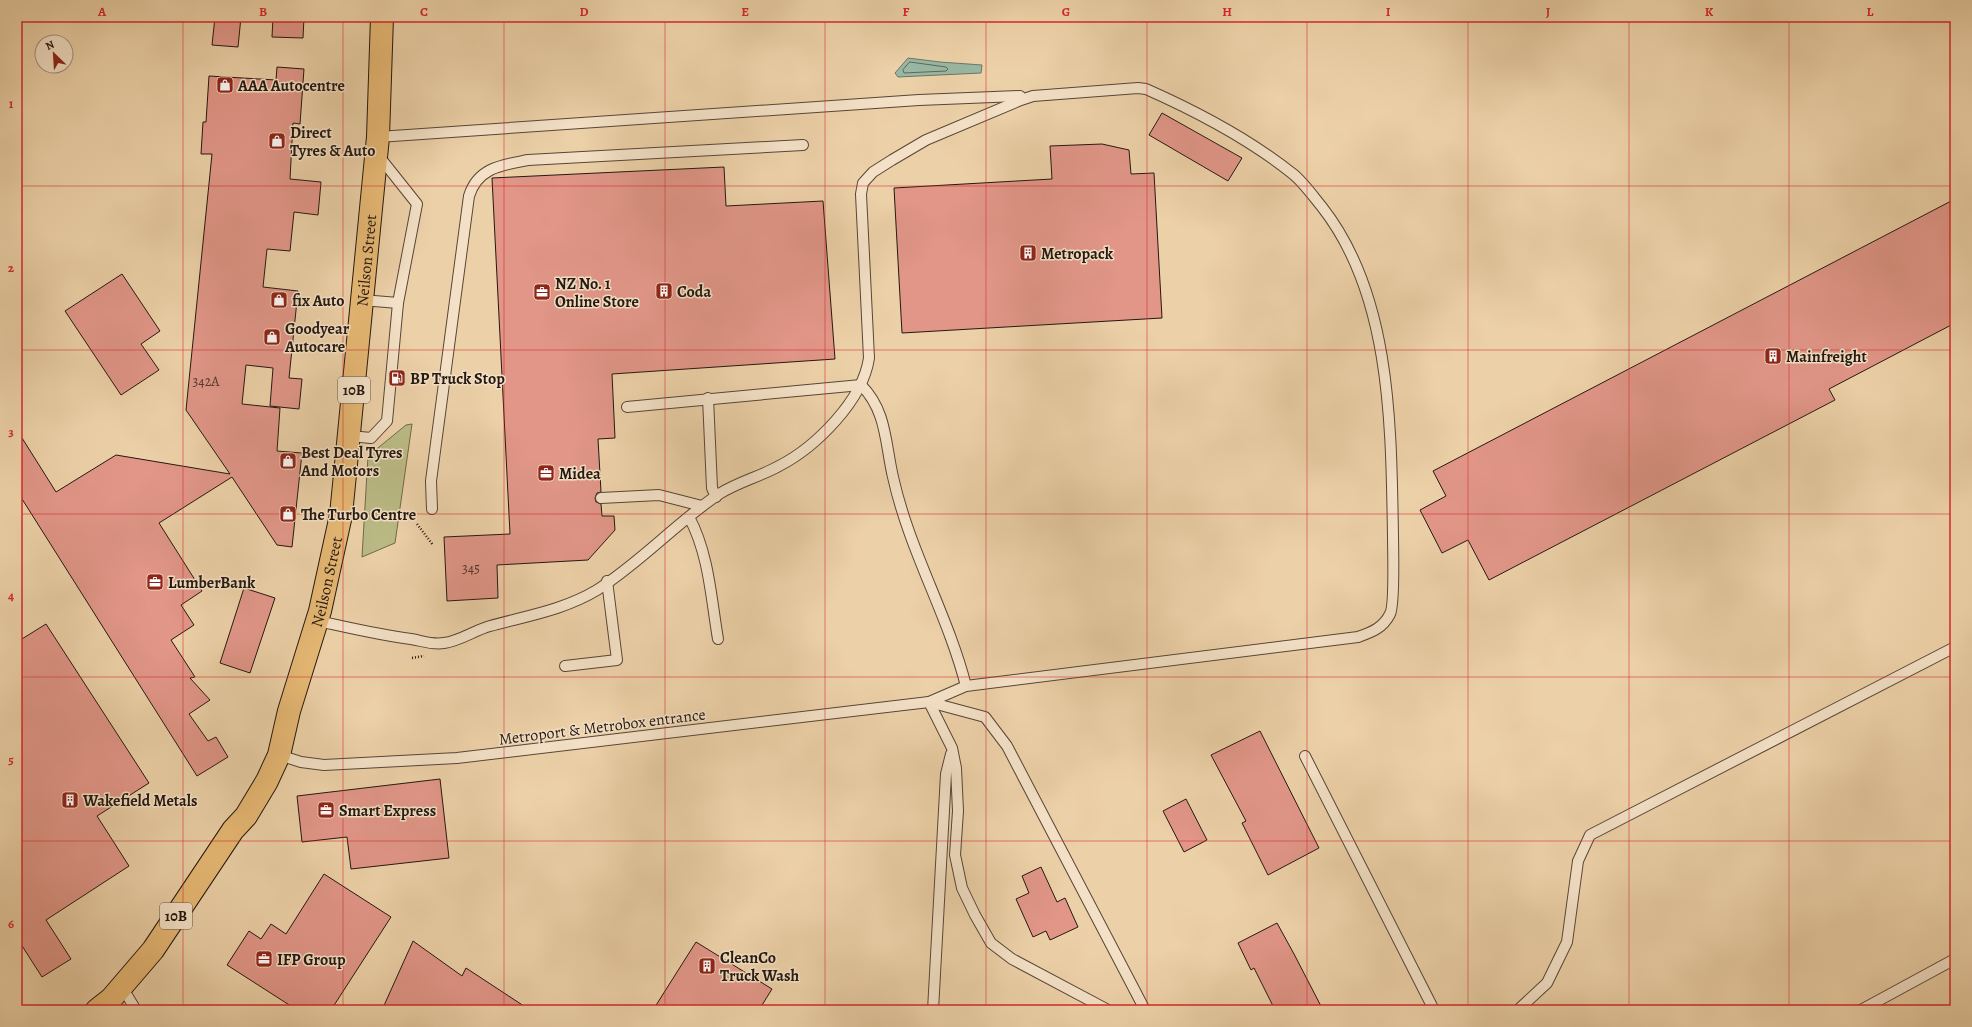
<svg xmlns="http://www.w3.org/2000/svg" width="1972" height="1027" viewBox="0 0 1972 1027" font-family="Alegreya,serif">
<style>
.green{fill:#baba85;stroke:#6f694a}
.water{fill:#99b7a3;stroke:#6a7768}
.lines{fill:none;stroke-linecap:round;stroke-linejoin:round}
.shore{stroke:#5e685a;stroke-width:1}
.building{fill:#e19688;stroke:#241810}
.service-casing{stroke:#564636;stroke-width:12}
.primary-casing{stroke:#241810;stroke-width:24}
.path{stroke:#241810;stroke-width:2.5;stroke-dasharray:1 2;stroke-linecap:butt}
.service{stroke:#f3e0c6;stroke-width:10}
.primary{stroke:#e6b874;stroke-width:22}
.grid{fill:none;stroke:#d62828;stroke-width:1;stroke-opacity:0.55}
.labels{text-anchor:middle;stroke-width:3;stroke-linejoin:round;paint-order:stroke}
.number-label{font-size:14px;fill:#53382e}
.shield{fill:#f3e0c6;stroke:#625447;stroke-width:1}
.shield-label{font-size:15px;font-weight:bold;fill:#241810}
.poi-label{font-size:16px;font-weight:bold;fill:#241810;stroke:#f3e0c6;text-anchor:start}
.street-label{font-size:16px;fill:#241810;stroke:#f3e0c6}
.neatline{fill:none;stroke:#d62828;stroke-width:1.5}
.grid-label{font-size:13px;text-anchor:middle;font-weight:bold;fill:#d62828}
</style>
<rect width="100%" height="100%" fill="#ecd0a7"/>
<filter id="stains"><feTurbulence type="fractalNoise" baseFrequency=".005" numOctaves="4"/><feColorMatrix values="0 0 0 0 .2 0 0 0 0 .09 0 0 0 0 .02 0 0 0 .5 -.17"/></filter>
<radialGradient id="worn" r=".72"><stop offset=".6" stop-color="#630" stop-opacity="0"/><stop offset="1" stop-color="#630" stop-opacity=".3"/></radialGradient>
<polygon class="green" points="412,424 395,543 362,557 368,456 406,425"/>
<polygon class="water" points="908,58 940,62 982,65 981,73 898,77 895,73"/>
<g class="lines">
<polygon class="shore" points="910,62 946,67 948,69 946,71 904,73 903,70"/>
</g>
<g class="building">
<polygon points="215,17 241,17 238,47 212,45"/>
<polygon points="273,17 304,17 303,38 272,37"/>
<polygon points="277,67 304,69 300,124 293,123 290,179 321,182 318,215 294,212 290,251 267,249 263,287 298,291 289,378 302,379 299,409 270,406 273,368 246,365 242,404 280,408 277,451 302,453 292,547 277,545 232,477 159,523 202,591 181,605 194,625 171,640 195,677 190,678 210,700 189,714 208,741 216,737 228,757 197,776 17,491 17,430 56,492 116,455 230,474 186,410 212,154 201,154 203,122 206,122 209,76 276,80"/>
<polygon points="1162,113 1242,158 1228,181 1149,135"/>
<polygon points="1102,144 1129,150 1131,174 1154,173 1162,318 902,333 894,188 1052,179 1050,146"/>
<polygon points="724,167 726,206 823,201 835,359 612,374 615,438 598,439 601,492 597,493 595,498 596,502 601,504 602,516 614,516 615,530 588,560 497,565 498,598 447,601 444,537 510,534 492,178"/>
<polygon points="1955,199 1955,323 1829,389 1835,400 1489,580 1468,540 1442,553 1420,510 1446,496 1433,471"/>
<polygon points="122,274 160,331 141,344 159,370 121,395 65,311"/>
<polygon points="244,588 275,598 250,673 220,663"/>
<polygon points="46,624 149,783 97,816 129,866 46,920 71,959 42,977 17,938 17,642"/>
<polygon points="1260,731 1319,848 1268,875 1242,823 1246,821 1211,755"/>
<polygon points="440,779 449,858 351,869 347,837 302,842 297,796"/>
<polygon points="1186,799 1207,840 1184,852 1163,811"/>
<polygon points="1041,867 1057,902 1065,898 1078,927 1050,940 1046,931 1033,937 1016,899 1029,893 1022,876"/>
<polygon points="324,874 391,917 331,1010 297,1010 227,965 249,931 261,939 271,924 286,934"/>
<polygon points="1277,923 1294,954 1323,1010 1275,1010 1254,968 1251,970 1238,943"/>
<polygon points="413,941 462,976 466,968 530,1010 382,1010"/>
<polygon points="696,942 772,989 759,1010 653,1010"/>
</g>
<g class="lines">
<g class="service-casing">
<g id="service">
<polyline points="378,137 919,100 1020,96"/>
<polyline points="362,300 398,303 417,204 378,155"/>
<polyline points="708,398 712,488 716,497"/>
<path d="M627,407L861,385C887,411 885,443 893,477C909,550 948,615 966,686"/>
<polyline points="350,436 371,438 387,421 398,303"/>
<polyline points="601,498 659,495 702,506"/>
<path d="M432,509L431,481L469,196C478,167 503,165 528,160L803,145"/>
<path d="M689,517C709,554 711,598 718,639"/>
<polyline points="565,666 617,660 607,581"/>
<polyline points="929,702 985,717 1007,746 1145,1010"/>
<polyline points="929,702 952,748 956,768 958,811 955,855 962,888 975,915 991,943 1012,959 1108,1010"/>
<path d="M279,755L301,762L324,765L457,758L929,702L966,686L1358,637C1372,632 1383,628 1390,614C1395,605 1393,549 1393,536C1391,428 1392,296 1322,207C1313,196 1303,182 1293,174C1248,138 1198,112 1146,89L1138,88L1033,96L1021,100L926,140L892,160L873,172L863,183L861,194L869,358C863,400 816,447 779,466C759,477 738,482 719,494C676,523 641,562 597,590C564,610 526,616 490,626C475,630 460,641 444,643C432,645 423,641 411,639C379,635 350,628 318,621"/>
<polyline points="1305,756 1434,1010"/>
<polyline points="122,987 136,1010"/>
<polyline points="933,1010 946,774 951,754"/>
<polyline points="1518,1010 1547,983 1567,942 1578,861 1590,835 1955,647"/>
<polyline points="1861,1010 1955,959"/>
</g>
</g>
<g class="primary-casing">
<g id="primary">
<path id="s1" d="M97,1010L111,999L153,950L233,830L246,816L267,781L279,755L289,711L320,611L341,515L378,137L382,17"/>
</g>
</g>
<g class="path">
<polyline points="417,524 433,545"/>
<polyline points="412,658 424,656"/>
</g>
<use href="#service" class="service"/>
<use href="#primary" class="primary"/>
</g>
<path class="grid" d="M183,17V1010M343,17V1010M504,17V1010M665,17V1010M825,17V1010M986,17V1010M1147,17V1010M1307,17V1010M1468,17V1010M1629,17V1010M1789,17V1010M17,186H1955M17,350H1955M17,514H1955M17,677H1955M17,841H1955"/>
<defs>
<g id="shop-square" transform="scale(0.9)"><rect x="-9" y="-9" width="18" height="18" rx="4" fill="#8f2418" stroke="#f3e0c6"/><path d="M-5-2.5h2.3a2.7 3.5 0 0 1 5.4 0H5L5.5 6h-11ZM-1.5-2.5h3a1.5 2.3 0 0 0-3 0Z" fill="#fff"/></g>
<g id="building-square" transform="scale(0.9)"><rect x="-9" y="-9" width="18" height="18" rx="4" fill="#8f2418" stroke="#f3e0c6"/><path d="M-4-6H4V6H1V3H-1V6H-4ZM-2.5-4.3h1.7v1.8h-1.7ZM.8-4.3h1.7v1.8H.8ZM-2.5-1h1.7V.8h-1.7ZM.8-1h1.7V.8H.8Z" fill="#fff"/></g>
<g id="office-square" transform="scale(0.9)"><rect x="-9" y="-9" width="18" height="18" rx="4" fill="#8f2418" stroke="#f3e0c6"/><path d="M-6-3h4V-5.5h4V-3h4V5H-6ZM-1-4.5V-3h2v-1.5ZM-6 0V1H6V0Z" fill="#fff"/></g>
<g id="fuel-square" transform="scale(0.9)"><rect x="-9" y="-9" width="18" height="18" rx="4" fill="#8f2418" stroke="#f3e0c6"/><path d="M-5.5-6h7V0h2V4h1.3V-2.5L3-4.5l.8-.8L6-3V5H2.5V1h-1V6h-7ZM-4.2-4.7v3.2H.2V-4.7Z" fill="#fff"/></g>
</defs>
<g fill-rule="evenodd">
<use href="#shop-square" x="225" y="85"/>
<use href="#shop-square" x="277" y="141"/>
<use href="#building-square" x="1028" y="253"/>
<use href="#building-square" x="664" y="291"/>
<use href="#office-square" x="542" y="292"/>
<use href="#shop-square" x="279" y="300"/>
<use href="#shop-square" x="272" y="337"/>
<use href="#building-square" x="1773" y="356"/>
<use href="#fuel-square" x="397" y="378"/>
<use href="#shop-square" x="288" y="461"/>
<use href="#office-square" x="546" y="473"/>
<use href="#shop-square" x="288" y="514"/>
<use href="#office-square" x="155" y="582"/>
<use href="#building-square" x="70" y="800"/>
<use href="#office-square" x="326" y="810"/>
<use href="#office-square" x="264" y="959"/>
<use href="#building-square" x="707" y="966"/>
</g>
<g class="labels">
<g class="number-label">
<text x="206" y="386">342A</text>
<text x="471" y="573">345</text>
</g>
<g class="shield">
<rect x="338" y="377" width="32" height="26" rx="3"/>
<rect x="160" y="903" width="32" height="26" rx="3"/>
</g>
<g class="shield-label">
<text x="354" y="395">10B</text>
<text x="176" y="921">10B</text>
</g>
<g class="poi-label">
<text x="238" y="91">AAA Autocentre</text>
<text x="290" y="138">Direct<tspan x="290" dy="18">Tyres &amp; Auto</tspan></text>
<text x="1041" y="259">Metropack</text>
<text x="555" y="289">NZ No. 1<tspan x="555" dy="18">Online Store</tspan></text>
<text x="677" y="297">Coda</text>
<text x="292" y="306">fix Auto</text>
<text x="285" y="334">Goodyear<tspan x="285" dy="18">Autocare</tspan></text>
<text x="1786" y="362">Mainfreight</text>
<text x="410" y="384">BP Truck Stop</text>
<text x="301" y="458">Best Deal Tyres<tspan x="301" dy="18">And Motors</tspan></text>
<text x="559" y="479">Midea</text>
<text x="301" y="520">The Turbo Centre</text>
<text x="168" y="588">LumberBank</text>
<text x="83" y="806">Wakefield Metals</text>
<text x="339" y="816">Smart Express</text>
<text x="720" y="963">CleanCo<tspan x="720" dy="18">Truck Wash</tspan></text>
<text x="277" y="965">IFP Group</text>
</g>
<g class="street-label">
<text dy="6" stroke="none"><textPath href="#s1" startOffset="819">Neilson Street</textPath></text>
<text dy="6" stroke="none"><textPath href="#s1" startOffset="495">Neilson Street</textPath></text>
<text transform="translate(602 726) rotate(-7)" y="6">Metroport &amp; Metrobox entrance</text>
</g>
</g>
<rect width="1972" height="1027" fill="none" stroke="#ecd0a7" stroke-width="44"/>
<g transform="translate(54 54) rotate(335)"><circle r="19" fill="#f3e0c6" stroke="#a0907d"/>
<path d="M0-3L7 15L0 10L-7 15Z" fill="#8f2418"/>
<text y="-6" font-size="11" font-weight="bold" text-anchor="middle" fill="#241810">N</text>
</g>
<rect x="22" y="22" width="1928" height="983" class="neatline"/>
<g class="grid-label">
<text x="102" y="16">A</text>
<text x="263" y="16">B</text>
<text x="424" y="16">C</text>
<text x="584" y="16">D</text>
<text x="745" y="16">E</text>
<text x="906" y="16">F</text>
<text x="1066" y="16">G</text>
<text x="1227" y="16">H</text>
<text x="1388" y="16">I</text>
<text x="1548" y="16">J</text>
<text x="1709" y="16">K</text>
<text x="1870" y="16">L</text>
<text x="11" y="108">1</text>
<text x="11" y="272">2</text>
<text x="11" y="436">3</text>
<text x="11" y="600">4</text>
<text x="11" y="764">5</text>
<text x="11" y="928">6</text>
</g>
<rect width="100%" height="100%" filter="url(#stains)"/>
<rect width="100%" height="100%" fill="url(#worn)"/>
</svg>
